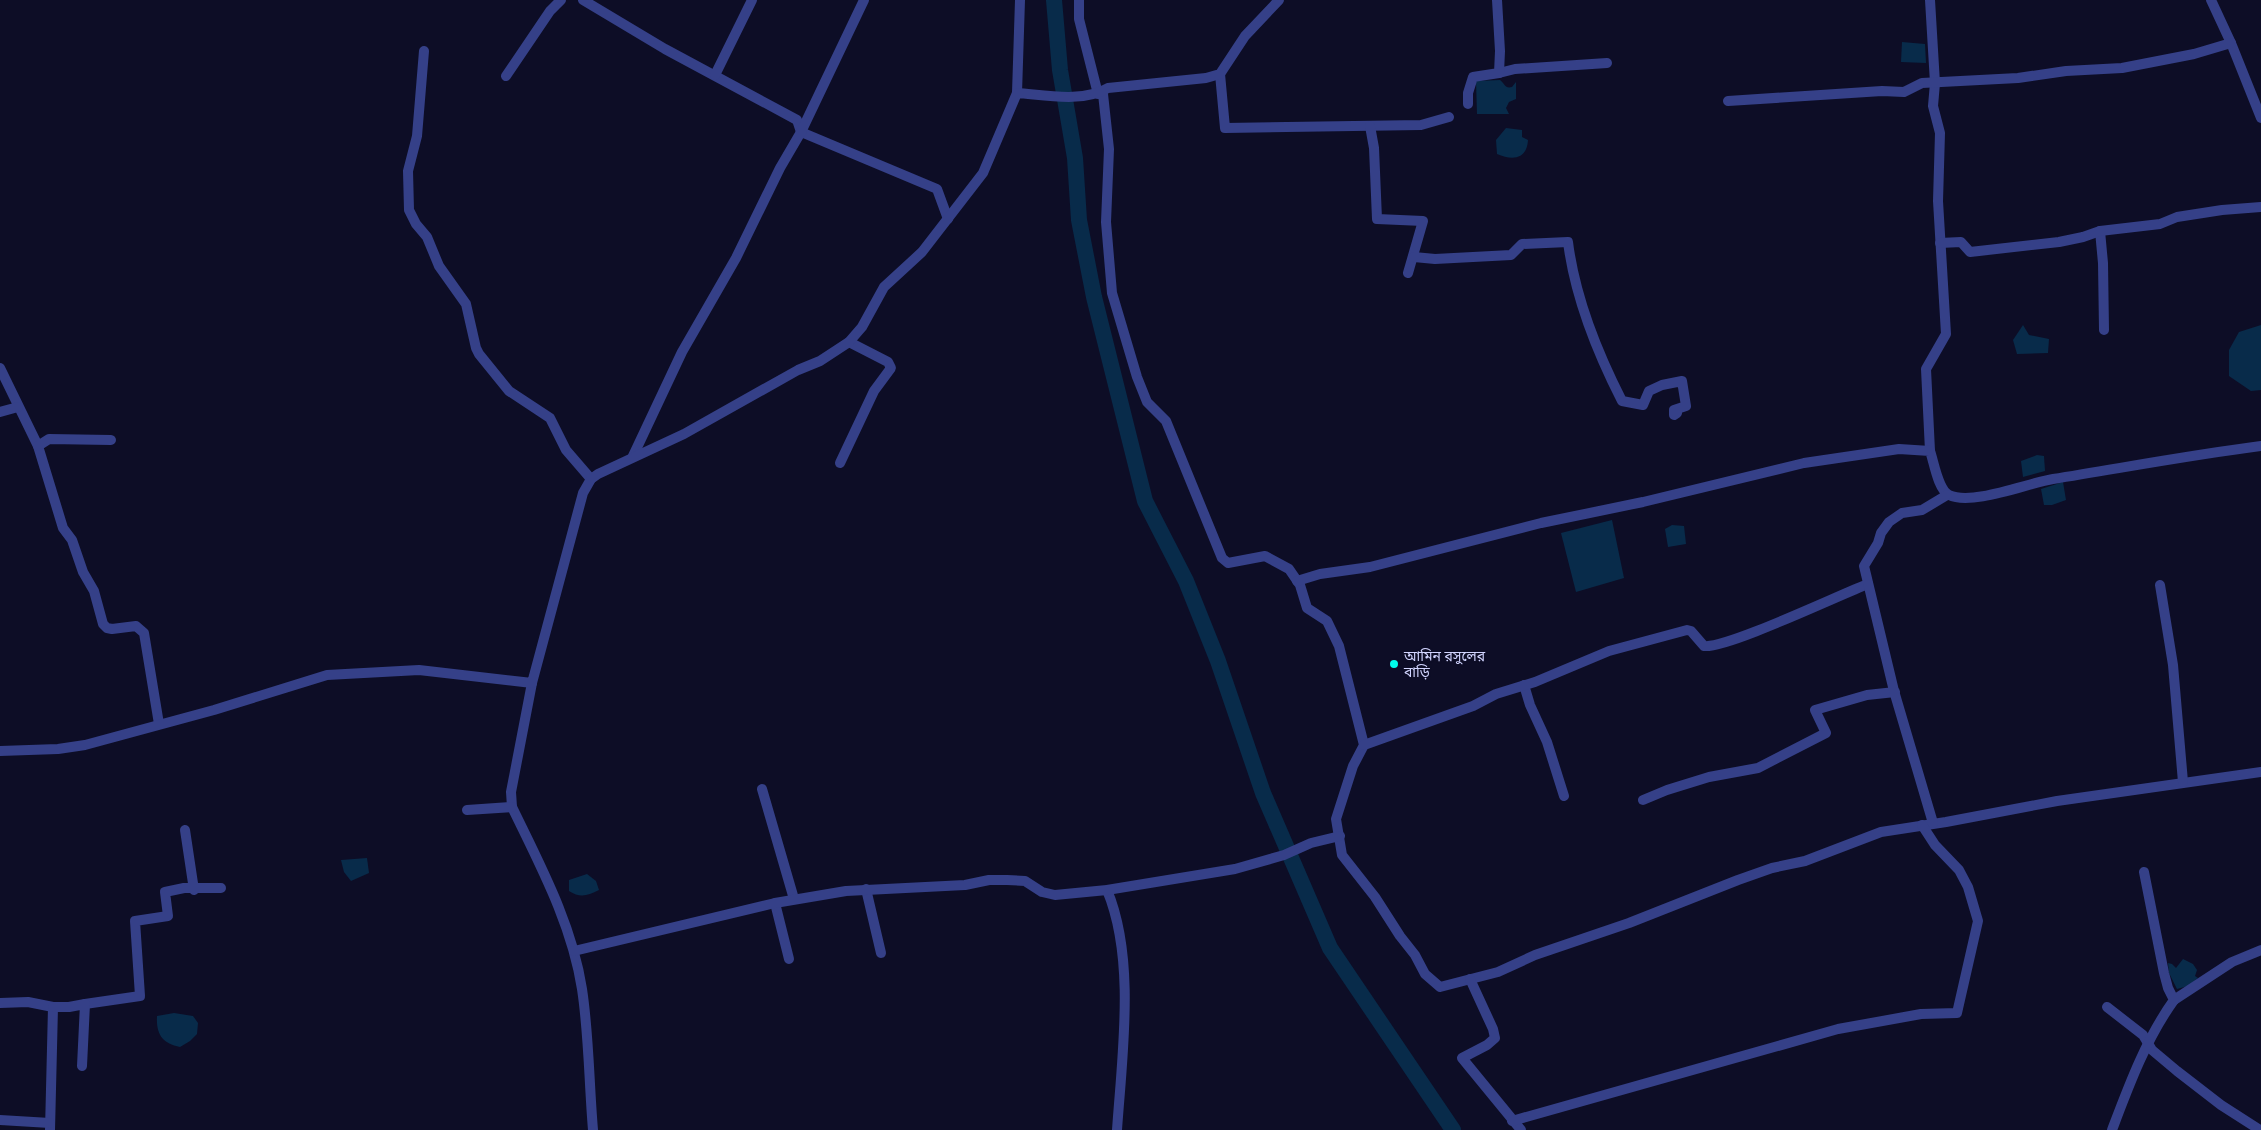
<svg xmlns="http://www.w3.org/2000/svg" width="2261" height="1130" viewBox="0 0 2261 1130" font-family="'Golos Text','Noto Sans Bengali',sans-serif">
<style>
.water{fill:#082b4a}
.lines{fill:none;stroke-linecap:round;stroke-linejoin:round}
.river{stroke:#082b4a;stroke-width:16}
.street{stroke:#354088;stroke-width:10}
.poi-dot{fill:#00fdeb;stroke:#0d0d26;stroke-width:2}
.labels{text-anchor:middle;stroke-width:4;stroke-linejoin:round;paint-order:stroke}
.poi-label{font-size:14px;fill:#d2d5ff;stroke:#0d0d26;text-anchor:start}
</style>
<rect width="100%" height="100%" fill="#0d0d26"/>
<g class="water">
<polygon points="1902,42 1925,44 1926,63 1901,62"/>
<path d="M1500,80C1505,84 1505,89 1512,87L1516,82V99L1509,102L1506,108L1509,114H1477L1476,81Z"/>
<path d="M1506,128L1522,130V137L1528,140C1527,159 1513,161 1497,154L1496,140Z"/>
<polygon points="2023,325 2029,335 2049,339 2048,353 2017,354 2013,340"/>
<polygon points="2261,325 2261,390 2251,391 2229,376 2229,350 2239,332"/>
<polygon points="2037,455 2044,456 2045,471 2023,477 2021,461"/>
<polygon points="2063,482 2066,500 2052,505 2044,505 2041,489"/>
<polygon points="1612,520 1624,578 1576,592 1561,533"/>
<polygon points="1672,525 1684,526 1686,544 1668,547 1665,529"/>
<polygon points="367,858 369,873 351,881 344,872 341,860"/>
<path d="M587,874L596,881L599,890C587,896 580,898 569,891V880Z"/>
<polygon points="2183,959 2193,964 2197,970 2195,976 2198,978 2188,986 2177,989 2169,973 2168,963 2172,964 2176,968"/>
<path d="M174,1013L193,1016L198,1023L197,1034L190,1041L180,1047C162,1043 156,1034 157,1016Z"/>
</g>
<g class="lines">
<polyline class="river" points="1054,0 1060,70 1075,158 1079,220 1094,297 1145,501 1186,581 1218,661 1263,793 1330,948 1453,1130"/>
<g class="street">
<polyline points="583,0 665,49 797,120 801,132 937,189 948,219"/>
<polyline points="1079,0 1079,19 1098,94 1103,94 1109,149 1106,222 1112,293 1137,377 1147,402 1166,421 1222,558 1228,563 1265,556 1289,569 1300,585 1307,608 1327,621 1339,646 1364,745 1353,766 1336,819 1342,855 1375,897 1400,936 1415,955 1425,974 1440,987 1498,972 1535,955 1629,923 1738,880 1772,868 1805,861 1881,832 1946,822 2057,801 2261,772"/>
<polyline points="1930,0 1935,83 1933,106 1940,133 1938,201 1946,334 1926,369 1930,451"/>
<polyline points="2211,0 2231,43 2261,118"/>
<polyline points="424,51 417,136 408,171 409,210 416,224 427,237 439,266 466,304 476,348 479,354 509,391 550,418 566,450 591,479"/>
<polyline points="1499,73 1515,69 1607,63"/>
<polyline points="1220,74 1225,128 1421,125 1449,117"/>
<polyline points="715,75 752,0"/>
<polyline points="506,76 550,11 561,0"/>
<polyline points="1017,93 1020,0"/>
<polyline points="1728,101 1882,91 1904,92 1922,83 2018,78 2066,71 2122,68 2194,54 2231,43"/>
<polyline points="1468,104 1468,93 1473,77 1499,73 1500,51 1497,0"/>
<polyline points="1370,126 1374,148 1377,219 1423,221 1408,273"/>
<polyline points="2100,231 2103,263 2104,330"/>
<polyline points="1940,243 1961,242 1970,252 2059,242 2083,237 2100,231 2160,224 2177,217 2222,210 2261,207"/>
<path d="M1414,257L1435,259L1511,255L1522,244L1568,242C1575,298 1597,352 1622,401L1643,405L1649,391L1662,385L1682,381L1686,406L1674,410V415L1677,413"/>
<polyline points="0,368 38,446 63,528 72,540 83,572 94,591 103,624 107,628 112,629 136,626 144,633 159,724"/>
<polyline points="0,412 18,407"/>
<polyline points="38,446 49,439 111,440"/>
<polyline points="633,456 682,352 736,258 780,168 801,132 864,0"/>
<polyline points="840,463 874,391 891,368 888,362 849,342"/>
<path d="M1297,581L1320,574L1370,567L1541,523L1643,502L1804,463L1899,449L1930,451C1934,462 1938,490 1949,495C1972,506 2028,483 2053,479C2122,468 2191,455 2261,446"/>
<polyline points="2160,585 2173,665 2183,782"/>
<path d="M532,683L511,792L512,807C540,865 572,924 582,989C589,1035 589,1083 593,1130"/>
<polyline points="1524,685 1530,705 1547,742 1564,796"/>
<path d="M1364,745L1473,706L1496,694L1535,682L1609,651L1687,630L1691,631L1704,646C1726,649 1839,595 1868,584"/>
<path d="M0,751L58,749L85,745L214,710L327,675L419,670L532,683L583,493L591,479L598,474L684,434L798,370L820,361L849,342L862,327L884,287L922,252L983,173L1017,93C1045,95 1083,103 1108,88L1206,78L1220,74L1245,36L1279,0"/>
<polyline points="762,789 794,899"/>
<polyline points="1643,800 1667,790 1709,777 1758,768 1826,733 1815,710 1867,695 1895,692"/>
<polyline points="467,810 512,807"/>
<polyline points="1933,823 1894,691 1864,566 1878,543 1881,533 1889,522 1902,513 1922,510 1947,495"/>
<polyline points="185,830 194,890"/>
<polyline points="866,889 881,953"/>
<path d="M1107,890C1136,959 1122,1056 1117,1130"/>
<polyline points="775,903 789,959"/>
<polyline points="574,951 775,903 846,891 965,885 989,880 1007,880 1025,881 1042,892 1055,895 1107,890 1235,869 1284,855 1311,843 1340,836"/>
<polyline points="1470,979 1493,1029 1495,1038 1487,1045 1462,1058 1521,1130"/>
<polyline points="2174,1000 2232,962 2261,950"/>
<polyline points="0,1003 28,1002 53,1007 50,1130"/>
<polyline points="85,1004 140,996 135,921 168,916 165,892 184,888 221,888"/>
<polyline points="53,1007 69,1007 85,1004 82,1066"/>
<polyline points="2107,1007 2143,1035 2152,1050 2177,1071 2221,1105 2260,1130"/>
<polyline points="0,1120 50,1123"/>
<polyline points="1512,1121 1838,1029 1921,1014 1957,1013 1978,921 1968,887 1959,870 1935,845 1922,825"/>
<path d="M2112,1130C2129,1085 2146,1039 2174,1000L2168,988L2164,973L2144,872"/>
</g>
</g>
<circle class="poi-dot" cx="1394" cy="664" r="5"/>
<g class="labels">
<g class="poi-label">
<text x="1404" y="661">আমিন রসুলের<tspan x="1404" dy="16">বাড়ি</tspan></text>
</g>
</g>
</svg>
